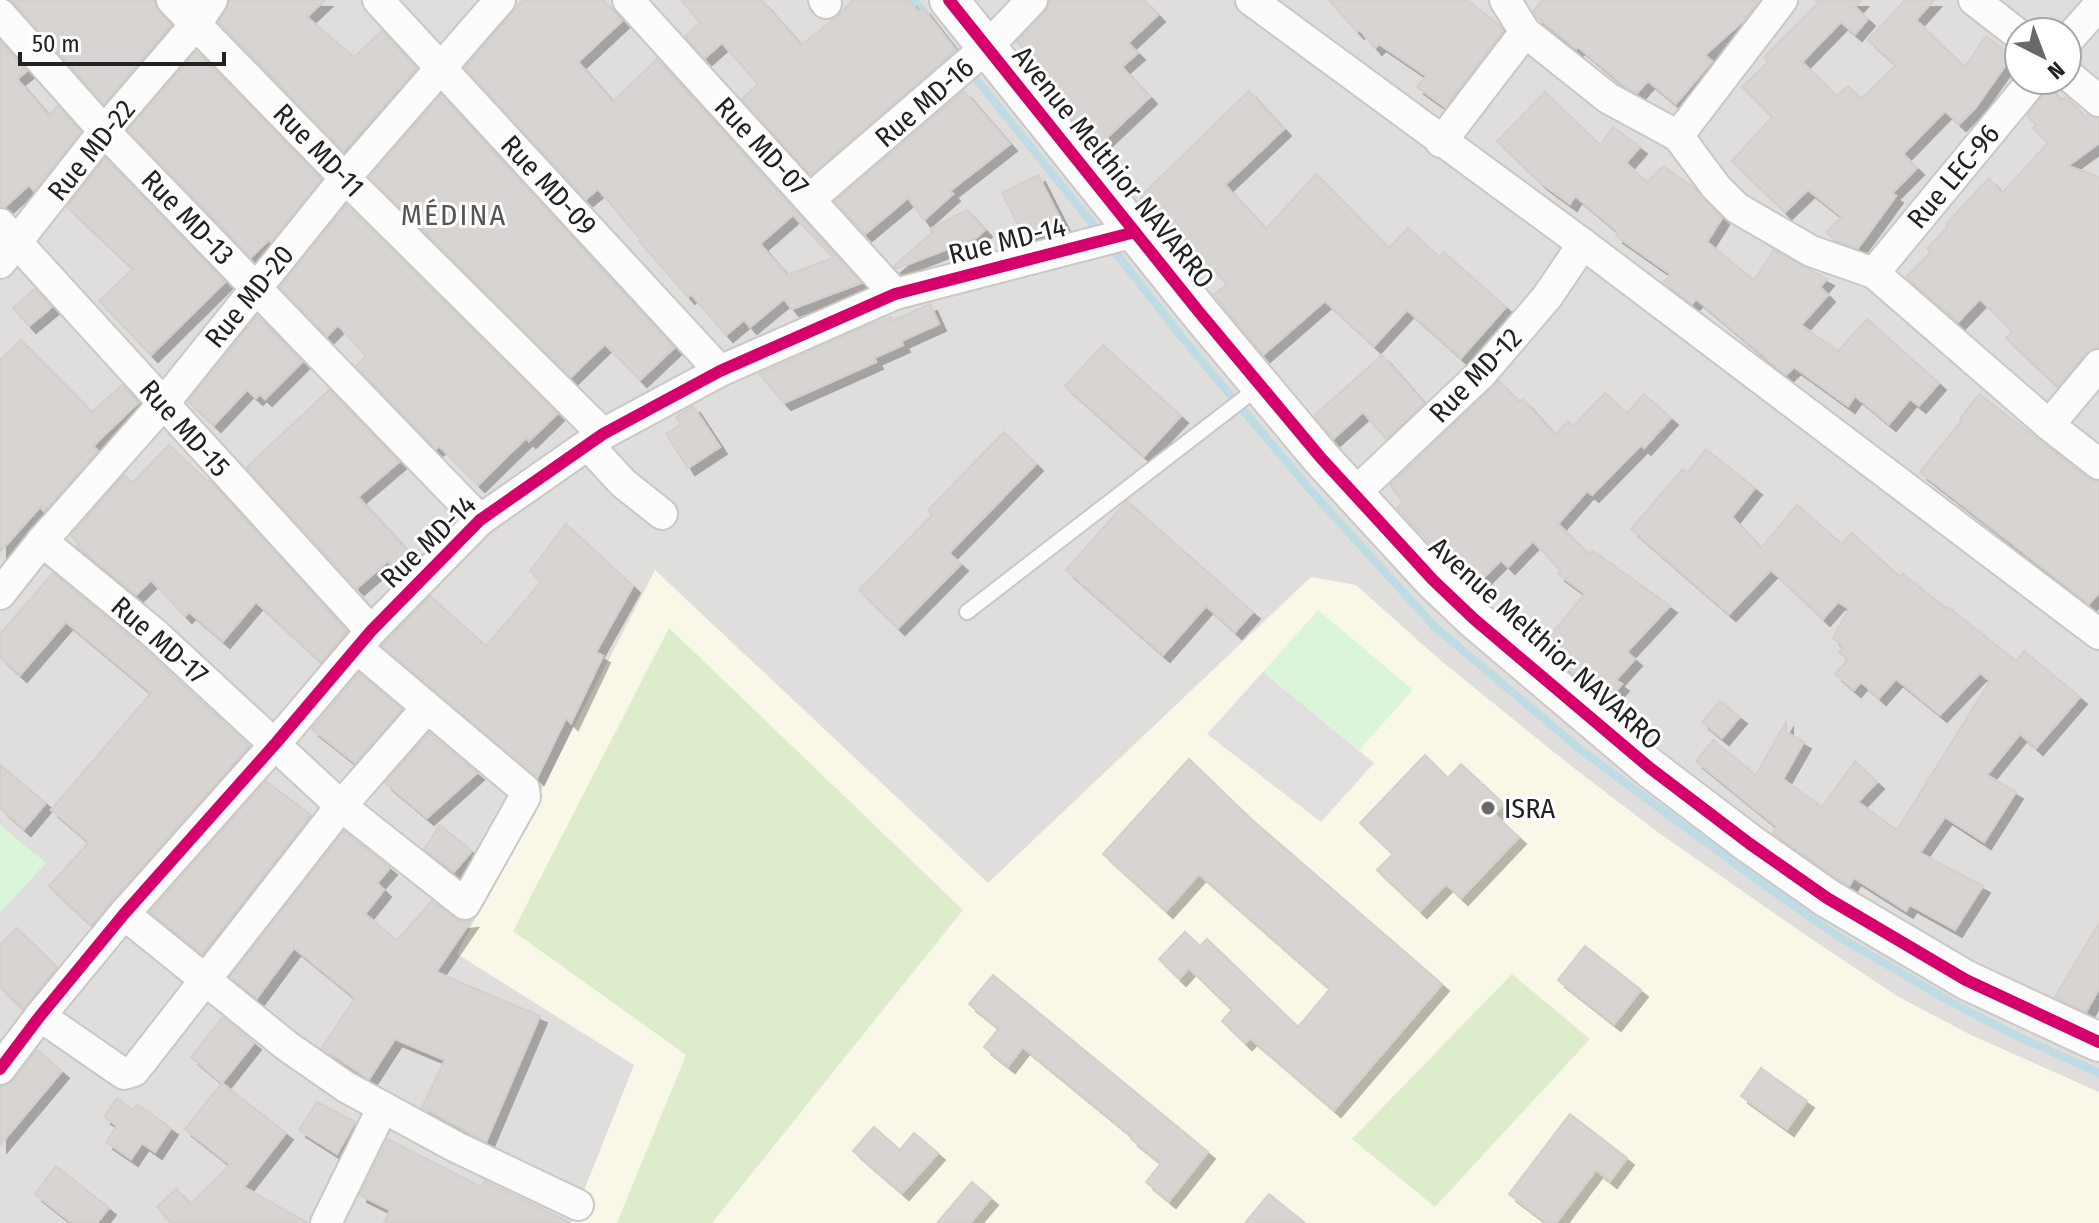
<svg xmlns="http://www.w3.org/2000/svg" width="2099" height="1223" viewBox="0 0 2099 1223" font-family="'Fira Sans Condensed',sans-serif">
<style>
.residential{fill:#dfdedc;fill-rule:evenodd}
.education{fill:#f8f7e8}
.grass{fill:#ddeccb}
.park{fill:#daf5da}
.parking{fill:#e0dfde}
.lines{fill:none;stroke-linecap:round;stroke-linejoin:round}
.stream{stroke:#bfdbe3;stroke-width:8}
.building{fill:#d7d4d2;stroke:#d3d0cc;stroke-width:2;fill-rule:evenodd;filter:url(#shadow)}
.service-casing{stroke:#c9c8c7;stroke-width:18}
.minor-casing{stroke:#c9c8c7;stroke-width:34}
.tertiary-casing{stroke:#c9c8c7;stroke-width:42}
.service{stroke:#fdfcfc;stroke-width:14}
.minor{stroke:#fdfcfc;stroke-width:30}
.tertiary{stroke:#fdfcfc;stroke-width:38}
.cycleway-casing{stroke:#fff;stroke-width:17}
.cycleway{stroke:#d6006c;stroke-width:12}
.poi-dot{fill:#6a6968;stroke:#fff;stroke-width:3}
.labels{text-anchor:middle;stroke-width:6;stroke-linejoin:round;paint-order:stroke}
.street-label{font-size:28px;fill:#222;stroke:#fff}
.poi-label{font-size:28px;fill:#222;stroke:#fff;text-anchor:start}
.neighbourhood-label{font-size:30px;letter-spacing:2px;fill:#555;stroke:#fff}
</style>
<defs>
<filter id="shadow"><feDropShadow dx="7" dy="7" stdDeviation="0" flood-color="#0004"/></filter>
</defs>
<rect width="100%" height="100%" fill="#f0eeeb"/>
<path class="residential" d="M0,0H2099V1223H0ZM2019,32H2067V80H2019Z"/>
<polygon class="education" points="655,570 988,883 1311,577 1356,585 1440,660 1566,762 1659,833 1810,938 1897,996 1971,1035 2099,1092 2099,1223 571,1223 634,1065 457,954"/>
<g class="grass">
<polygon points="669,628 963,910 712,1223 617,1223 686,1055 513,931"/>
<polygon points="1512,974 1590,1039 1435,1207 1352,1139"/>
</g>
<g class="park">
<polygon points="1318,610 1413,690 1359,750 1263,672"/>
<polygon points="0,825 46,863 0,913"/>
</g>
<polygon class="parking" points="1263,672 1374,763 1321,822 1207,734"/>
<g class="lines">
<g class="stream">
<polyline points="914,0 928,18"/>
<polyline points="948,44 1100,233"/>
<polyline points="1111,247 1184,340 1312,492 1435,627 1581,750 1757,880 1836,935 1949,1001 2019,1037 2099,1073"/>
</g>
</g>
<g class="building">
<polygon points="11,0 154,0 159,12 171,25 104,104"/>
<polygon points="230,0 325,0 307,17 354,57 382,31 417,68 344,151 219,22"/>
<path d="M523,0H603L622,21L578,62L613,102L657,59L861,283L792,309L784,299L750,327L744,320L726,335L691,294L688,297L639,241L641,240L598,189L586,199L465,68ZM793,215L833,258L787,275L760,244Z"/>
<polygon points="681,0 761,0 801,45 837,17 853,0 909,0 919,12 923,8 956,50 811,175 742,99 758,84 722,43 705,58 685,36 700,23"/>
<polygon points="1050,0 1144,0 1158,15 1128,43 1138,53 1122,67 1150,97 1096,148 1047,87 1053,82 1017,42 1045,12"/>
<polygon points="1329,0 1467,0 1499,25 1503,31 1445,107 1417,87 1426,76 1379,44 1375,48 1360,30 1357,32"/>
<polygon points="1543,0 1759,0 1743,21 1705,55 1712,61 1676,104 1648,81 1637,93 1628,89 1578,47 1576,49 1536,16 1533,11"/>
<polygon points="1816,0 1861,0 1855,7 1868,19 1855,34 1841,22 1802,62 1837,96 1848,86 1861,99 1896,65 1868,40 1905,0 1934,0 1916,20 1965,67 1986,36 2012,56 1976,107 1959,124 1945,111 1903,154 1917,168 1892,193 1896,196 1858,248 1834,240 1826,232 1842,217 1808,190 1785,212 1732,161 1772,117 1742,87 1768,62 1764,57 1819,2"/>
<polygon points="0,41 27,71 17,79 49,116 58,106 81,132 34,191 29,185 5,207 0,206"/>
<polygon points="196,51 321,179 271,242 269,240 251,257 128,130"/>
<polygon points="2049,87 2061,100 2066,97 2086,118 2088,115 2099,119 2099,143 2068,166 2099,177 2099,347 2086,353 2058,387 2006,338 2012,331 1980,299 1958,322 1906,277 1931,252 1927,249 1948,226 1946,224 1989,178 2002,193 2048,143 2033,128 2036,125 2027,116"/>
<polygon points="964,91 1010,144 950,191 953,194 924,220 908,198 865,234 835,201"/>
<polygon points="1249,91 1284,129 1225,185 1266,229 1316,174 1389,248 1408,228 1439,257 1444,252 1506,307 1461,358 1407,310 1374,346 1325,301 1263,355 1214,295 1227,284 1166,219 1164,222 1140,197"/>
<polygon points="1545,92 1600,145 1613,127 1640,147 1626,163 1647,182 1663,166 1694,188 1722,218 1707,242 1754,280 1774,250 1827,279 1820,287 1828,295 1801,325 1838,351 1867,319 1939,383 1919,406 1910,399 1889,424 1855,396 1848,406 1794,367 1786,375 1696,299 1692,304 1664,282 1670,274 1616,236 1618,232 1575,196 1570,204 1541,183 1497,141"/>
<polygon points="441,95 674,348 640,380 605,344 571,377 370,177"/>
<polygon points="105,158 225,282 151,355 99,301 133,269 67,207"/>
<polygon points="1038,175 1064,226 1026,241 1002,193"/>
<polygon points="346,205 557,414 529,441 526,438 478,485 439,446 436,449 356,366 366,356 338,325 327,336 280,287"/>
<polygon points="967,210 985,230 976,238 896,269 894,266 933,232 930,229"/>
<polygon points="35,289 52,307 29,326 13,308"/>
<polygon points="930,304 939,324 901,341 903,345 874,358 876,362 784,403 759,374 861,328 891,317 892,321"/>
<polygon points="257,316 302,362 265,399 260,394 256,398 247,390 214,425 188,401"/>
<polygon points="21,340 92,412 122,385 138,403 93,446 98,451 44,511 40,507 0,552 0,360"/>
<polygon points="1103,345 1181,416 1144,456 1065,386"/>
<polygon points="1382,355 1424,403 1386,439 1363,412 1333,439 1314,416"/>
<polygon points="1499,381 1519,402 1523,399 1555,435 1568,421 1573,426 1605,393 1627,413 1644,394 1671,418 1644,448 1641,445 1592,495 1587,491 1558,524 1590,555 1593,551 1670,606 1627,652 1635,659 1616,680 1622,684 1607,702 1541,646 1585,594 1558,574 1561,571 1533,541 1508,567 1501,560 1473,588 1397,508 1403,502 1390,485"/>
<polygon points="329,390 399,462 358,497 410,553 393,568 388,561 357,588 246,468"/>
<polygon points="1979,394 2088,478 2099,482 2099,593 2089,604 1920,472 1962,420 1960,419"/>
<polygon points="693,406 720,447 688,468 666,434 681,424 676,417"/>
<polygon points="1004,432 1036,464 949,553 961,564 898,628 859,590 932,515 928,510"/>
<polygon points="169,445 207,481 209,480 347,631 321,662 256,602 223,641 189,612 185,616 151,580 136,595 77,546 79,544 71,536 124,475 132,483"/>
<polygon points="1706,449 1755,488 1732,517 1761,548 1797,505 1842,544 1852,533 1900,577 1903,574 1946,608 1948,607 2016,661 2024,651 2080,697 2036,748 2020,734 1987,775 2016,792 1984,842 1945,817 1920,853 1983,886 1955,930 1910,905 1906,911 1854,878 1849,886 1839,880 1773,833 1777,827 1696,761 1713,740 1756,775 1786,722 1786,732 1804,742 1783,779 1822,807 1855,761 1877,782 1858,802 1897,830 1990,681 1980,673 1940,715 1896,679 1879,698 1861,682 1854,690 1835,674 1848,660 1839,652 1844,647 1833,638 1849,609 1838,602 1823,619 1771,570 1729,614 1631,529 1683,469 1687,473"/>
<polygon points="1127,501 1253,612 1235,632 1206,606 1163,655 1066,570"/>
<polygon points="566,524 633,586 596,652 603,656 571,723 566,718 537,778 382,646 430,596 486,646 541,582 530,571"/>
<polygon points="53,573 142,647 249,746 91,925 49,886 89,842 51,810 151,693 66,622 20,675 0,657 0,634"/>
<polygon points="359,673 402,709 355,763 312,729"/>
<polygon points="1720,701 1740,717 1722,738 1702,722"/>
<polygon points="429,733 477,773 427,818 385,783"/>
<polygon points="1425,755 1448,778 1461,764 1504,804 1494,814 1519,837 1461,898 1446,884 1420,911 1377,870 1393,854 1360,823"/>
<polygon points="1189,759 1250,818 1442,984 1334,1110 1250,1038 1245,1043 1222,1021 1232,1010 1189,968 1179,979 1159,959 1185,932 1200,946 1207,939 1298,1027 1330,989 1199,874 1166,911 1103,854"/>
<polygon points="0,765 46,803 24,829 0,808"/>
<polygon points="266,781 311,815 202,954 150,912"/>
<polygon points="440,825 472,851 454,872 424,849"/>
<polygon points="344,831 390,868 377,883 384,890 365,914 397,940 432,901 455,919 462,922 471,921 436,972 540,1016 486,1142 422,1107 445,1060 395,1039 369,1079 322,1048 355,998 294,948 257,998 230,977"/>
<polygon points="2099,923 2099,989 2086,1012 2055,997"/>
<polygon points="17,928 57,967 23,1009 0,987 0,945"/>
<polygon points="1585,946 1641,990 1614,1024 1558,980"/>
<polygon points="993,975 1208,1152 1169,1201 1146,1182 1161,1163 1131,1139 1133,1137 1023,1047 1008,1066 984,1047 999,1028 969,1004"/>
<polygon points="223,1017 254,1043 222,1083 191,1057"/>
<polygon points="37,1050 62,1071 0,1145 0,1087 14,1080"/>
<polygon points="1761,1068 1807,1101 1787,1129 1741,1096"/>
<polygon points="222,1083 286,1133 244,1187 308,1223 171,1223 157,1207 176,1189 190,1204 230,1165 185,1129"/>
<polygon points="117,1098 133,1110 138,1105 171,1128 155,1152 142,1143 131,1159 106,1142 117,1126 104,1117"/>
<polygon points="317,1102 355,1122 337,1154 299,1130"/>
<polygon points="1570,1114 1627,1158 1610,1181 1596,1170 1556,1223 1547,1223 1509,1194"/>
<polygon points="874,1127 900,1150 914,1133 938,1153 902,1193 853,1151"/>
<polygon points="388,1139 481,1187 484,1181 571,1223 384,1223 390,1210 360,1195"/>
<polygon points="56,1166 109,1208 97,1223 72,1223 35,1194"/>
<polygon points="972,1182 991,1198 970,1223 937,1223"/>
<polygon points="1269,1194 1305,1223 1245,1223"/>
</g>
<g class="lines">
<g class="service-casing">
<polyline id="service" points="967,612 1260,386"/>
</g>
<g class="minor-casing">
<g id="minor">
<polyline points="172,0 345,178 603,434"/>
<polyline points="378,0 720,371"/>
<polyline points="628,0 895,294"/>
<polyline points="824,0 826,3"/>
<polyline points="1251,0 1583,244 2099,634"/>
<polyline points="1505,0 1525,32 1608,98 1678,136 1716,187 1737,208 1811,251 1874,273 2049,425 2099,464"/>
<polyline points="1974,0 2019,35"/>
<polyline points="0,14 104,131 480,520"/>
<polyline points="2067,41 2099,5"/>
<polyline points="2067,74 2099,101"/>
<polyline points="1678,136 1782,0"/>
<polyline points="1441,142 1525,32"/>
<polyline points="810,199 987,47 1032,0"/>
<polyline points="0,224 371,631"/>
<polyline points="0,263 104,131 196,24 212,0"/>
<polyline points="1874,273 2033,80"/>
<polyline points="2049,425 2099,365"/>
<polyline points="588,445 623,483 662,514"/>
<polyline points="1354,494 1482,373 1547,297 1583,244"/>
<polyline points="42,541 154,633 341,806 465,904 525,797 524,789 357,648"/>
<polyline points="0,594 42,541 163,404 345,178 500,0"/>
<polyline points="124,914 287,1046 346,1087 456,1147 578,1205"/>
<polyline points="40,1016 124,1074 134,1071 341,806 426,709"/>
<polyline points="0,1069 40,1016 124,914 276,743 371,631 480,520 603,434 720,371 895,294 1135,232"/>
<polyline points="326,1223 383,1107"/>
</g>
</g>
<g class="tertiary-casing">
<polyline id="tertiary" points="949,0 1199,312 1321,458 1433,580 1474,619 1650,768 1750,844 1827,898 1966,980 2099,1042"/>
</g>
<use href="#service" class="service"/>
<use href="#minor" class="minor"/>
<use href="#tertiary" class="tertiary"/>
<g class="cycleway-casing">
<g id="cycleway">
<polyline points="949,0 1199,312 1321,458 1433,580 1474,619 1650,768 1750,844 1827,898 1966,980 2099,1042"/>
<polyline points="0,1069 40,1016 124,914 276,743 371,631 480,520 603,434 720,371 895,294 1135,232"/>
</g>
</g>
<use href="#cycleway" class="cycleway"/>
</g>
<circle class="poi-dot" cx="1488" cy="808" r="8"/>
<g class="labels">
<g class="street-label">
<text transform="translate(924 102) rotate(-41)" y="10">Rue MD-16</text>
<text transform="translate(762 146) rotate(47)" y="10">Rue MD-07</text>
<text transform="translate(91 150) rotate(-51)" y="10">Rue MD-22</text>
<text transform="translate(319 150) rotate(46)" y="10">Rue MD-11</text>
<text transform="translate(1114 167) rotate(51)" y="10">Avenue Melthior NAVARRO</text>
<text transform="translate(1953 176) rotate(-50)" y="10">Rue LEC-96</text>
<text transform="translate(549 185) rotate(47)" y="10">Rue MD-09</text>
<text transform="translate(188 217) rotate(46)" y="10">Rue MD-13</text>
<text transform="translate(1007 240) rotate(-14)" y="10">Rue MD-14</text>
<text transform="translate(249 296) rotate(-51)" y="10">Rue MD-20</text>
<text transform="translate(1475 375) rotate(-46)" y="10">Rue MD-12</text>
<text transform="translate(185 428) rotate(48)" y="10">Rue MD-15</text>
<text transform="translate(428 541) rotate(-44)" y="10">Rue MD-14</text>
<text transform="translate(160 640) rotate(41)" y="10">Rue MD-17</text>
<text transform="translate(1546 643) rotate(42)" y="10">Avenue Melthior NAVARRO</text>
</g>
<g class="poi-label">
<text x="1504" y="818">ISRA</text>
</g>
<g class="neighbourhood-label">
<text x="454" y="225">MÉDINA</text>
</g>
</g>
<g transform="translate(2043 56) rotate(138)"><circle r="38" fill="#ffffff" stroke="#a7a7a7" stroke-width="2"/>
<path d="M0-6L14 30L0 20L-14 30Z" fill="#6a6968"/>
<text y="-12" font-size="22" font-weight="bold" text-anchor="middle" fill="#222222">N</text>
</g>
<path d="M20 52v12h204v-12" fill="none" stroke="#222222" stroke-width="4"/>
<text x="32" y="52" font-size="24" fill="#222222" stroke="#ffffff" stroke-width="6" paint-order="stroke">50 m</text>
</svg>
